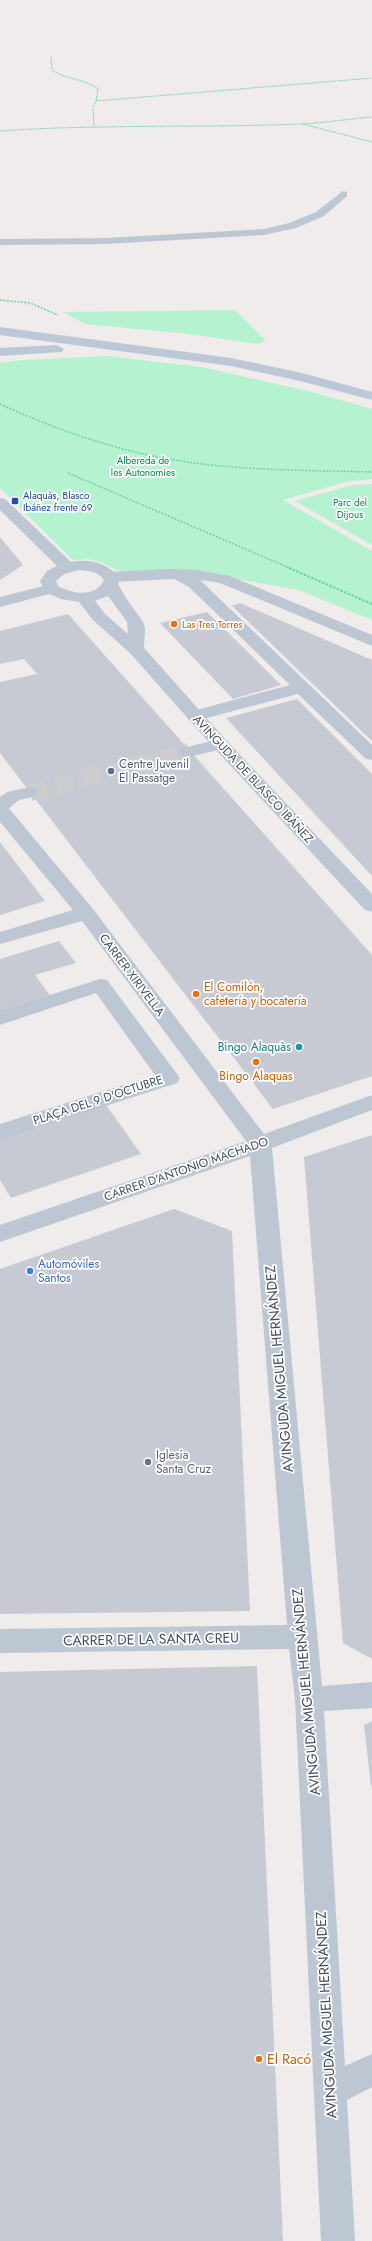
<svg xmlns="http://www.w3.org/2000/svg" width="372" height="2241" viewBox="0 0 372 2241" font-family="Jost,sans-serif">
<style>
.green{fill:#b5f2cf}
.building{fill:#c7cad2}
.lines{fill:none;stroke-linecap:round;stroke-linejoin:round}
.pedestrian-tunnel{stroke:#cdccce;stroke-width:18;stroke-dasharray:18 9;stroke-linecap:butt}
.path-far2{stroke:#6ad2a4;stroke-width:1;stroke-dasharray:1.5 1;stroke-linecap:butt}
.path-far1{stroke:#6ad2a4;stroke-width:1.5;stroke-dasharray:2 1.5;stroke-linecap:butt}
.path{stroke:#6ad2a4;stroke-width:2;stroke-dasharray:2.5 1.5;stroke-linecap:butt}
.service{fill:#bdc7d3;fill-rule:evenodd}
.pedestrian{fill:#bdc7d3;fill-rule:evenodd}
.minor{fill:#bdc7d3;fill-rule:evenodd}
.tertiary{fill:#bdc7d3;fill-rule:evenodd}
.secondary{fill:#bcc8d7;fill-rule:evenodd}
.transit-dot{fill:#1a4fb4;stroke:#fff;stroke-width:1.5}
.food-dot{fill:#e8710a;stroke:#fff;stroke-width:1.5}
.service-dot{fill:#5c6f8a;stroke:#fff;stroke-width:1.5}
.culture-dot{fill:#0f9aa8;stroke:#fff;stroke-width:1.5}
.shop-dot{fill:#3f7fe0;stroke:#fff;stroke-width:1.5}
.worship-dot{fill:#6b7280;stroke:#fff;stroke-width:1.5}
.labels{text-anchor:middle;stroke-width:3.5;stroke-linejoin:round;paint-order:stroke}
.far-park-label{font-size:10px;fill:#0f814d;stroke:#fff}
.far-transit-label{font-size:10px;fill:#164399;stroke:#fff;text-anchor:start}
.far-food-label{font-size:10px;fill:#c56008;stroke:#fff;text-anchor:start}
.service-label{font-size:12px;fill:#4e5e75;stroke:#fff;text-anchor:start}
.street-label{font-size:12px;fill:#434e5b;stroke:#fff}
.food-label{font-size:12px;fill:#c56008;stroke:#fff;text-anchor:start}
.culture-label{font-size:12px;fill:#0d838f;stroke:#fff;text-anchor:end}
.shop-label{font-size:12px;fill:#366cbe;stroke:#fff;text-anchor:start}
.worship-label{font-size:12px;fill:#5b616d;stroke:#fff;text-anchor:start}
.near-street-label{font-size:14px;fill:#434e5b;stroke:#fff}
.near-food-label{font-size:14px;fill:#c56008;stroke:#fff;text-anchor:start}
</style>
<rect width="100%" height="100%" fill="#efeceb"/>
<g class="green">
<polygon points="235,310 266,341 257,344 189,334 85,324 63,312"/>
<polygon points="108,356 201,367 308,391 372,409 372,479 345,482 283,500 372,551 372,620 299,590 196,572 121,572 101,562 87,559 73,560 0,488 0,363 22,360"/>
<polygon points="372,484 372,545 295,501 353,485"/>
</g>
<g class="building">
<polygon points="0,537 23,565 0,580"/>
<polygon points="240,603 372,660 372,741 232,606"/>
<polygon points="207,612 281,685 233,699 160,623"/>
<polygon points="68,614 372,955 372,1076 273,1109 0,753 0,682 37,674 24,659 0,664 0,631"/>
<polygon points="297,699 372,774 372,876 226,718"/>
<polygon points="0,842 45,901 0,915"/>
<polygon points="59,941 76,963 35,975 52,998 0,1014 0,959"/>
<polygon points="104,1102 141,1154 11,1198 0,1180 0,1136"/>
<polygon points="372,1135 372,1659 343,1643 304,1157"/>
<polygon points="174,1209 232,1231 250,1611 0,1614 0,1269"/>
<polygon points="257,1666 283,2241 0,2241 0,1672"/>
<polygon points="372,1721 372,1786 371,1787 364,1725"/>
</g>
<g class="lines">
<polyline class="pedestrian-tunnel" points="30,792 189,752"/>
<g class="path-far2">
<path d="M51,57L52,70C66,80 84,78 98,89L96,101"/>
<polyline points="303,124 372,142"/>
<polyline points="94,126 93,108 96,101 372,78"/>
<path d="M0,131C100,124 200,128 300,124C324,123 348,119 372,117"/>
</g>
<g class="path-far1">
<polyline points="0,300 30,303 58,315"/>
<path d="M0,404C50,427 103,446 158,457C228,471 301,470 372,472"/>
<polyline points="68,473 292,569"/>
</g>
<polyline class="path" points="289,568 372,604"/>
<polygon class="service" points="343,191 347,192 347,196 324,216 296,228 264,235 105,244 0,245 0,239 105,238 264,229 289,223 316,212"/>
<g class="pedestrian">
<polygon points="220,739 226,740 229,744 226,748 189,757 183,756 180,752 183,748"/>
<polygon points="30,787 36,788 39,792 36,796 19,800 7,810 0,812 0,797 7,792"/>
<polygon points="100,979 107,980 180,1078 177,1083 0,1140 0,1124 155,1075 96,993 0,1025 0,1011"/>
</g>
<g class="minor">
<polygon points="168,569 196,570 230,576 372,635 372,646 220,583 200,580 372,745 372,760 366,759 298,694 195,721 189,720 186,716 189,712 290,685 189,587 174,579 111,582 105,580 103,577 105,574 111,572"/>
<polygon points="51,584 57,586 59,589 57,592 0,607 0,597"/>
<polygon points="0,804 7,806 93,909 264,1134 372,1095 372,1110 272,1148 322,1686 372,1682 372,1708 324,1711 345,2066 372,2054 372,2087 347,2100 355,2241 321,2241 295,1699 289,1649 0,1653 0,1629 287,1625 250,1156 0,1242 0,1225 246,1141 82,921 0,944 0,932 73,910 0,822"/>
</g>
<path class="tertiary" d="M0,498L5,499L71,562C90,558 110,563 120,580L118,584L126,598L143,622L145,628L144,648L226,740L372,894V912L365,910L214,748L130,653L93,620L79,602L61,599L45,592L40,581L47,571L57,566L0,510ZM79,570C89,571 98,571 104,580C95,598 73,594 58,586L56,581L64,574ZM108,596L127,622L128,634L105,614L95,601Z"/>
<g class="secondary">
<polygon points="0,327 231,358 302,373 372,392 372,400 300,381 231,366 0,335"/>
<polygon points="57,345 64,349 62,352 0,356 0,348"/>
</g>
</g>
<rect class="transit-dot" x="11" y="497" width="8" height="8" rx="2"/>
<g class="food-dot">
<circle cx="174" cy="624" r="4"/>
<circle cx="196" cy="994" r="4"/>
<circle cx="256" cy="1062" r="4"/>
<circle cx="259" cy="2059" r="4"/>
</g>
<circle class="service-dot" cx="111" cy="771" r="4"/>
<circle class="culture-dot" cx="299" cy="1047" r="4"/>
<circle class="shop-dot" cx="30" cy="1271" r="4"/>
<circle class="worship-dot" cx="148" cy="1462" r="4"/>
<g class="labels">
<g class="far-park-label">
<text x="143" y="464">Albereda de<tspan x="143" dy="12">les Autonomies</tspan></text>
<text x="350" y="506">Parc del<tspan x="350" dy="12">Dijous</tspan></text>
</g>
<g class="far-transit-label">
<text x="23" y="499">Alaquàs, Blasco<tspan x="23" dy="12">Ibáñez frente 69</tspan></text>
</g>
<g class="far-food-label">
<text x="182" y="628">Las Tres Torres</text>
</g>
<g class="service-label">
<text x="119" y="768">Centre Juvenil<tspan x="119" dy="14">El Passatge</tspan></text>
</g>
<g class="street-label">
<text transform="translate(253 779) rotate(47)" y="4">AVINGUDA DE BLASCO IBÁÑEZ</text>
<text transform="translate(132 975) rotate(53)" y="4">CARRER XIRIVELLA</text>
<text transform="translate(98 1100) rotate(-18)" y="4">PLAÇA DEL 9 D'OCTUBRE</text>
<text transform="translate(186 1169) rotate(-19)" y="4">CARRER D'ANTONIO MACHADO</text>
</g>
<g class="food-label">
<text x="204" y="991">El Comilón,<tspan x="204" dy="14">cafetería y bocatería</tspan></text>
<text x="256" y="1080" text-anchor="middle">Bingo Alaquas</text>
</g>
<g class="culture-label">
<text x="291" y="1051">Bingo Alaquàs</text>
</g>
<g class="shop-label">
<text x="38" y="1268">Automóviles<tspan x="38" dy="14">Santos</tspan></text>
</g>
<g class="worship-label">
<text x="156" y="1459">Iglesia<tspan x="156" dy="14">Santa Cruz</tspan></text>
</g>
<g class="near-street-label">
<text transform="translate(279 1369) rotate(-95)" y="5">AVINGUDA MIGUEL HERNÁNDEZ</text>
<text transform="translate(151 1639) rotate(-1)" y="5">CARRER DE LA SANTA CREU</text>
<text transform="translate(306 1692) rotate(-95)" y="5">AVINGUDA MIGUEL HERNÁNDEZ</text>
<text transform="translate(326 2015) rotate(-93)" y="5">AVINGUDA MIGUEL HERNÁNDEZ</text>
</g>
<g class="near-food-label">
<text x="267" y="2064">El Racó</text>
</g>
</g>
</svg>
